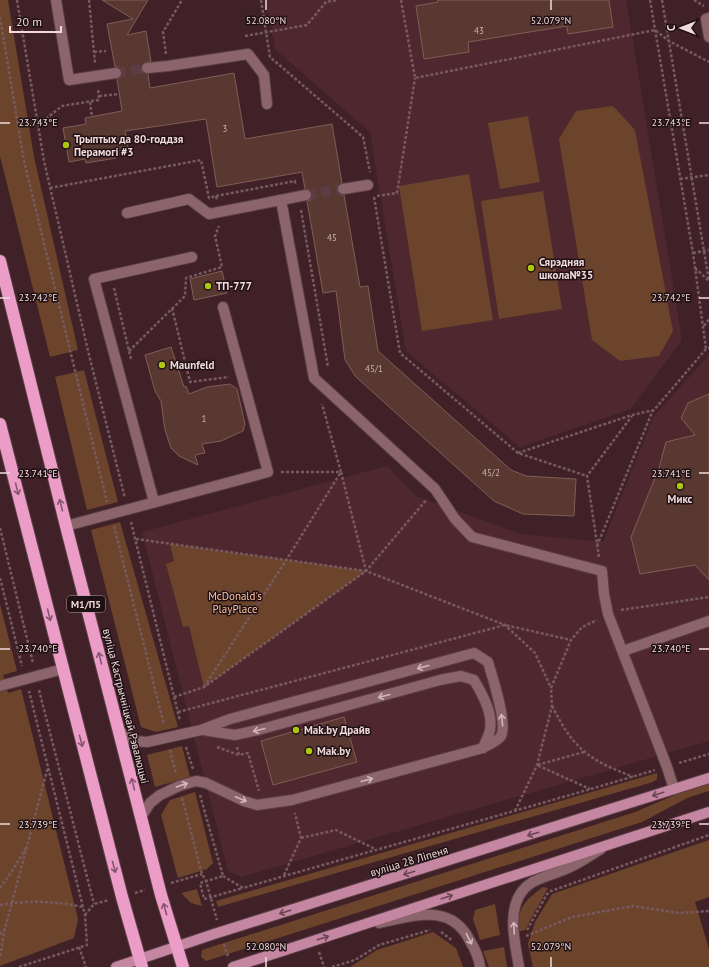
<svg xmlns="http://www.w3.org/2000/svg" width="709" height="967" viewBox="0 0 709 967" font-family="'PT Sans',sans-serif">
<style>
.built{fill:#4f282f}
.green{fill:#6b442b}
.building{fill:#593832;stroke:#815d56}
.lines{fill:none;stroke-linecap:round;stroke-linejoin:round}
.minor-tunnel{stroke:#5b3d43;stroke-width:10;stroke-dasharray:10 5;stroke-linecap:butt}
.minor-casing{stroke:#5b3f45;stroke-width:12}
.major-casing{stroke:#5b3f45;stroke-width:12}
.highway-casing{stroke:#5b3f45;stroke-width:14}
.path{stroke:#775a60;stroke-width:2.5;stroke-dasharray:3 2;stroke-linecap:butt}
.minor{stroke:#8b656b;stroke-width:10}
.major{stroke:#c586a2;stroke-width:10}
.highway{stroke:#eb9cc7;stroke-width:12}
.oneway{stroke:#85566d}
.oneway2{stroke:#d2b7bb}
.oneway3{stroke:#6a4553}
.ticks{fill:none;stroke:#f0dadd;stroke-width:1.5}
.poi-dot{fill:#adc60f;stroke:#1f1013;stroke-width:1.5}
.labels{text-anchor:middle;stroke-width:3;stroke-linejoin:round;paint-order:stroke}
.number-label{font-size:9px;fill:#cab2b2}
.shield{fill:#1f1013;stroke:#b19da0;stroke-width:1}
.shield-label{font-size:10px;font-weight:bold;fill:#f0dadd}
.poi-label{font-size:11px;font-weight:bold;fill:#f0dadd;stroke:#1f1013;text-anchor:start}
.park-label{font-size:11px;fill:#fcc3a1;stroke:#1f1013}
.street-label{font-size:11px;fill:#f0dadd;stroke:#1f1013}
.ticks-label{font-size:10px;text-anchor:middle;fill:#f0dadd;stroke:#1f1013;stroke-width:3;stroke-linejoin:round;paint-order:stroke}
</style>
<rect width="100%" height="100%" fill="#412128"/>
<g class="built">
<polygon points="266,0 626,0 682,340 631,409 520,447 406,351 370,132 275,49"/>
<polygon points="709,355 709,741 241,877 228,871 142,532 387,466 416,496 521,534 603,542 654,416"/>
</g>
<g class="green">
<polygon points="0,0 8,0 34,157 78,350 50,357 0,156"/>
<polygon points="613,106 635,130 673,331 659,356 620,361 592,340 559,139 576,111"/>
<polygon points="528,116 540,182 500,189 488,123"/>
<polygon points="469,174 493,320 422,331 399,186"/>
<polygon points="543,191 562,309 499,319 481,201"/>
<polygon points="84,370 118,502 87,510 55,377"/>
<polygon points="120,522 178,727 156,732 141,727 91,530"/>
<polygon points="170,544 366,571 204,687 189,626 183,627 166,564 174,561"/>
<polygon points="0,604 17,671 3,675 8,693 21,689 78,919 74,938 0,966"/>
<polygon points="182,746 190,777 155,787 147,755"/>
<polygon points="657,773 657,779 653,782 218,907 216,901"/>
<polygon points="709,783 709,791 687,798 642,822 206,961 201,957 202,950 635,812 682,792"/>
<polygon points="195,792 213,863 207,869 178,878 161,815 170,800"/>
<polygon points="709,840 709,897 695,902 709,949 709,967 533,967 528,944 535,922 552,894"/>
<path d="M543,887L548,888L525,930L518,932C518,907 524,901 543,887Z"/>
<polygon points="197,889 202,906 191,903 181,893"/>
<polygon points="495,904 500,935 480,940 473,919 475,910"/>
<polygon points="433,932 456,948 463,967 350,967 377,950"/>
<polygon points="504,947 507,967 489,967 483,951"/>
</g>
<g class="building">
<polygon points="102,0 148,0 127,35 146,31 151,61 144,63 141,68 142,72 148,74 150,88 234,73 245,139 332,124 342,183 337,186 337,190 340,195 344,195 360,287 368,286 378,351 511,470 526,476 576,479 574,516 523,514 494,501 356,377 345,360 336,291 323,293 307,201 311,200 312,194 311,190 305,189 302,172 217,187 206,119 125,131 129,152 115,155 116,158 86,163 85,159 69,162 63,128 86,124 85,118 122,111 117,79 122,76 122,72 119,67 115,67 107,24 133,19"/>
<polygon points="438,0 609,0 613,27 568,34 567,26 468,42 469,52 424,59 416,6 438,2"/>
<polygon points="222,271 227,293 194,300 190,279"/>
<polygon points="171,347 184,387 186,386 189,394 207,387 230,384 237,389 245,424 243,431 221,441 202,444 205,453 195,455 198,465 179,456 171,448 165,430 161,401 155,391 145,355"/>
<polygon points="709,394 709,580 695,565 640,574 631,537 659,468 666,442 695,435 681,418 688,403"/>
<polygon points="344,717 357,762 273,785 261,741"/>
</g>
<g class="lines">
<g class="minor-tunnel">
<polyline points="116,73 147,68"/>
<polyline points="306,195 343,189"/>
</g>
<g class="minor-casing">
<g id="minor">
<polyline points="56,0 69,80 116,73"/>
<polyline points="709,18 706,19 709,37"/>
<polyline points="147,68 168,66 248,54 264,75 267,104"/>
<polyline points="343,189 368,185"/>
<polyline points="281,200 306,195"/>
<polyline points="127,213 189,199 209,214 281,200 314,378 435,489 455,519 472,537 602,571 604,594 608,614 667,767 674,789"/>
<polyline points="154,502 94,279 192,257"/>
<polyline points="66,526 268,472 223,307"/>
<polyline points="623,651 709,621"/>
<polyline points="0,686 63,669"/>
<path d="M203,730L235,735L258,730L440,680L461,676L474,680C482,694 493,712 490,730C489,736 485,742 483,748"/>
<path d="M119,731L135,741L147,742L201,730L230,719L474,653L488,662C492,676 508,724 501,736C497,742 489,744 483,748L292,800L257,805L244,801L206,783L196,781L179,786L160,795L150,803L141,817"/>
<path d="M379,923C413,916 451,902 470,941C475,949 479,958 480,967"/>
<path d="M519,967C515,943 506,909 524,889C534,878 552,875 566,869C578,864 589,856 601,849"/>
</g>
</g>
<g class="major-casing">
<g id="major">
<polyline points="116,967 214,934 709,778"/>
<polyline points="233,967 709,812"/>
</g>
</g>
<g class="highway-casing">
<g id="highway">
<polyline points="0,261 66,526 161,895 183,967"/>
<polyline points="0,424 122,897 142,967"/>
</g>
</g>
<g class="path">
<polyline points="17,0 44,161 89,355 125,498"/>
<polyline points="89,0 95,63"/>
<polyline points="261,0 270,57 363,137 370,172"/>
<polyline points="401,0 415,78 655,30 669,41 709,62"/>
<polyline points="650,0 693,253 706,349"/>
<polyline points="662,0 709,281"/>
<polyline points="694,0 704,6"/>
<polyline points="0,17 24,161 107,502"/>
<polyline points="245,36 307,25 326,2 337,0"/>
<polyline points="94,52 106,51"/>
<polyline points="166,54 163,32 182,0"/>
<polyline points="99,96 119,94"/>
<polyline points="90,102 92,117"/>
<polyline points="38,125 62,106 99,100 98,88"/>
<polyline points="680,179 709,175"/>
<polyline points="50,188 201,160 209,198 216,196 217,200"/>
<polyline points="216,196 295,181 295,184"/>
<polyline points="377,196 397,193 415,78"/>
<polyline points="374,197 400,353 518,453 587,476"/>
<polyline points="301,210 328,367"/>
<polyline points="693,253 709,250"/>
<polyline points="695,268 709,281"/>
<polyline points="114,288 131,359"/>
<polyline points="172,308 190,382 229,377"/>
<polyline points="704,326 709,319"/>
<polyline points="129,351 185,296 186,278 222,267 215,236 219,226"/>
<polyline points="518,453 632,415 654,410 706,349 709,348"/>
<polyline points="281,472 341,472 322,404"/>
<polyline points="131,522 180,721"/>
<polyline points="114,526 164,725"/>
<polyline points="0,528 33,663"/>
<polyline points="136,539 366,571 505,625 535,653 551,688"/>
<polyline points="597,546 653,410"/>
<polyline points="599,557 587,476 632,416"/>
<polyline points="0,578 22,666"/>
<polyline points="621,610 709,597"/>
<polyline points="204,687 287,559 341,472 366,571"/>
<polyline points="39,690 94,904"/>
<polyline points="174,697 204,687 366,571 427,499"/>
<path d="M552,706C561,723 570,740 585,752C599,764 617,770 633,777"/>
<polyline points="178,712 505,625 571,640"/>
<polyline points="186,747 193,769"/>
<polyline points="217,747 239,755"/>
<polyline points="237,747 239,755 248,753 259,791"/>
<polyline points="170,750 176,774"/>
<polyline points="584,752 537,765 590,789"/>
<polyline points="679,763 709,754"/>
<polyline points="200,795 223,876 200,883 204,899 243,888"/>
<polyline points="182,798 202,874 206,881 217,920"/>
<polyline points="515,811 537,765 552,706 551,688 571,640 582,627 597,620"/>
<polyline points="301,838 336,830 375,849"/>
<polyline points="284,875 301,838 295,813"/>
<path d="M223,876L243,888C380,848 518,811 655,770"/>
<polyline points="171,883 202,874"/>
<polyline points="0,888 12,871 26,848"/>
<polyline points="135,893 145,890"/>
<path d="M0,905C28,900 55,901 83,907"/>
<polyline points="85,915 94,904 109,900"/>
<polyline points="527,930 547,894 551,891 709,835"/>
<polyline points="441,932 453,941"/>
<polyline points="0,934 5,929"/>
<polyline points="526,936 572,917 633,906 679,913 709,911"/>
<polyline points="224,944 228,956"/>
<polyline points="79,947 86,967"/>
<polyline points="319,952 324,967"/>
<polyline points="0,956 5,929 48,767"/>
<polyline points="19,967 87,945 85,915 29,691"/>
<polyline points="332,967 355,960 379,945 430,930"/>
</g>
<use href="#minor" class="minor"/>
<use href="#major" class="major"/>
<use href="#highway" class="highway"/>
</g>
<defs><path id="oneway-shaft" d="M-6 0H5M1.5-3L5.5 0L1.5 3" fill="none" stroke-width="1.6" stroke-linecap="round" stroke-linejoin="round"/></defs>
<g class="oneway">
<use href="#oneway-shaft" transform="translate(17 489) rotate(76)"/>
<use href="#oneway-shaft" transform="translate(61 505) rotate(-104)"/>
<use href="#oneway-shaft" transform="translate(49 615) rotate(76)"/>
<use href="#oneway-shaft" transform="translate(100 658) rotate(-104)"/>
<use href="#oneway-shaft" transform="translate(81 741) rotate(75)"/>
<use href="#oneway-shaft" transform="translate(133 784) rotate(-104)"/>
<use href="#oneway-shaft" transform="translate(114 867) rotate(75)"/>
<use href="#oneway-shaft" transform="translate(165 909) rotate(-106)"/>
</g>
<g class="oneway2">
<use href="#oneway-shaft" transform="translate(423 667) rotate(165)"/>
<use href="#oneway-shaft" transform="translate(384 696) rotate(165)"/>
<use href="#oneway-shaft" transform="translate(502 720) rotate(-97)"/>
<use href="#oneway-shaft" transform="translate(259 730) rotate(166)"/>
<use href="#oneway-shaft" transform="translate(367 780) rotate(-15)"/>
<use href="#oneway-shaft" transform="translate(182 785) rotate(-19)"/>
<use href="#oneway-shaft" transform="translate(241 799) rotate(23)"/>
<use href="#oneway-shaft" transform="translate(514 928) rotate(-93)"/>
<use href="#oneway-shaft" transform="translate(469 939) rotate(63)"/>
</g>
<g class="oneway3">
<use href="#oneway-shaft" transform="translate(658 794) rotate(162)"/>
<use href="#oneway-shaft" transform="translate(533 834) rotate(163)"/>
<use href="#oneway-shaft" transform="translate(409 873) rotate(163)"/>
<use href="#oneway-shaft" transform="translate(447 897) rotate(-18)"/>
<use href="#oneway-shaft" transform="translate(285 912) rotate(163)"/>
<use href="#oneway-shaft" transform="translate(323 938) rotate(-18)"/>
</g>
<path class="ticks" d="M266,0V10M551,0V10M0,123H10M699,123H709M0,298H10M699,298H709M0,473H10M699,473H709M0,649H10M699,649H709M0,824H10M699,824H709M266,957V967M551,957V967"/>
<g class="poi-dot">
<circle cx="66" cy="145" r="4"/>
<circle cx="531" cy="268" r="4"/>
<circle cx="208" cy="286" r="4"/>
<circle cx="162" cy="365" r="4"/>
<circle cx="680" cy="486" r="4"/>
<circle cx="296" cy="730" r="4"/>
<circle cx="309" cy="751" r="4"/>
</g>
<g class="labels">
<g class="number-label">
<text x="479" y="34">43</text>
<text x="225" y="132">3</text>
<text x="332" y="241">45</text>
<text x="374" y="372">45/1</text>
<text x="204" y="422">1</text>
<text x="491" y="476">45/2</text>
</g>
<rect class="shield" x="67" y="596" width="38" height="16" rx="3"/>
<g class="shield-label">
<text x="86" y="608">М1/П5</text>
</g>
<g class="poi-label">
<text x="74" y="143">Трыптых да 80-годдзя<tspan x="74" dy="13">Перамогі #3</tspan></text>
<text x="539" y="266">Сярэдняя<tspan x="539" dy="13">школа№35</tspan></text>
<text x="216" y="290">ТП-777</text>
<text x="170" y="369">Maunfeld</text>
<text x="680" y="503" text-anchor="middle">Микс</text>
<text x="304" y="734">Маk.by Драйв</text>
<text x="317" y="755">Mak.by</text>
</g>
<g class="park-label">
<text x="235" y="600">McDonald's<tspan x="235" dy="13">PlayPlace</tspan></text>
</g>
<g class="street-label">
<text transform="translate(126 706) rotate(76)" y="4">вуліца Кастрычніцкай Рэвалюцыі</text>
<text transform="translate(409 861) rotate(-17)" y="4">вуліца 28 Ліпеня</text>
</g>
</g>
<g class="ticks-label">
<text x="266" y="24">52.080°N</text>
<text x="551" y="24">52.079°N</text>
<text x="671" y="126">23.743°E</text>
<text x="38" y="126">23.743°E</text>
<text x="671" y="301">23.742°E</text>
<text x="38" y="301">23.742°E</text>
<text x="671" y="477">23.741°E</text>
<text x="38" y="477">23.741°E</text>
<text x="671" y="652">23.740°E</text>
<text x="38" y="652">23.740°E</text>
<text x="671" y="828">23.739°E</text>
<text x="38" y="828">23.739°E</text>
<text x="266" y="950">52.080°N</text>
<text x="551" y="950">52.079°N</text>
</g>
<g transform="translate(681 28) rotate(270)" stroke="#1f1013" stroke-width="3" paint-order="stroke">
<path d="M0-3L7 15L0 10L-7 15Z" fill="#f0dadd"/>
<text y="-6" font-size="11" font-weight="bold" text-anchor="middle" fill="#f0dadd">С</text>
</g>
<path d="M10 26v6h51v-6" fill="none" stroke="#f0dadd" stroke-width="2"/>
<text x="16" y="26" font-size="12" fill="#f0dadd" stroke="#1f1013" stroke-width="3" paint-order="stroke">20 m</text>
</svg>
